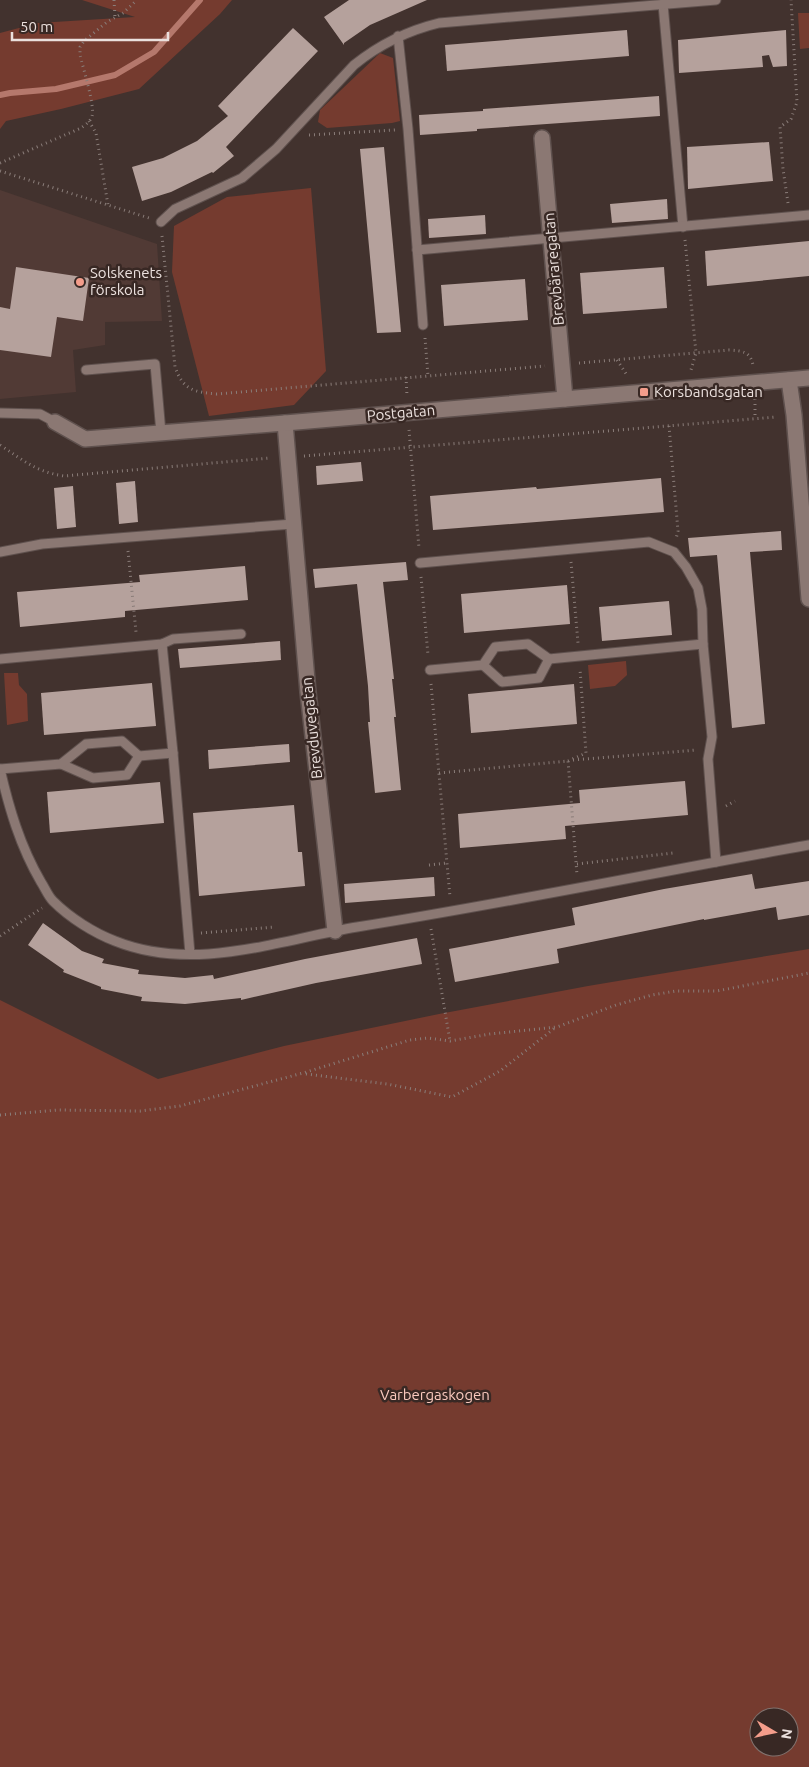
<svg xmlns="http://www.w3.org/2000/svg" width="809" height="1767" viewBox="0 0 809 1767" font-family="Ubuntu,sans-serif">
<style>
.built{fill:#513a35}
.green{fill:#753b2f;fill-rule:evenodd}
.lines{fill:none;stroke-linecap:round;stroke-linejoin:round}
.stream{stroke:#b5786c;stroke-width:6}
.building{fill:#b5a19c}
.service-casing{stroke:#5f514e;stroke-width:11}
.minor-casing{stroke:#5f514e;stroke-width:18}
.tertiary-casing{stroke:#5f514e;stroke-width:18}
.path{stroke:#8a7d79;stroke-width:3;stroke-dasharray:1 4;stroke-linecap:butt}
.service{stroke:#8b7873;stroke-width:9}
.minor{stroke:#8b7873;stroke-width:15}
.tertiary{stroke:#8b7873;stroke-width:15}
.poi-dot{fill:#f49d8b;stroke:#382824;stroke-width:2}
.labels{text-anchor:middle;stroke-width:5;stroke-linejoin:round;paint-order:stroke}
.street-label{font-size:15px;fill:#ebe0dd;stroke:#382824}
.poi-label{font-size:15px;fill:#ebe0dd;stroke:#382824;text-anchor:start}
.park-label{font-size:15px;fill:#fbcabf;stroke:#382824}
</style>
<rect width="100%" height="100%" fill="#42322e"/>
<polygon class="built" points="0,190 157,244 162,321 105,322 105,345 73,350 76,392 0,399"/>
<g class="green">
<polygon points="82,0 232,0 220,14 139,89 61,109 6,121 0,129 0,33 38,23 135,17"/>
<polygon points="798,13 809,13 809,48 800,49"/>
<polygon points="380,53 393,58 400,121 392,123 327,128 318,122 320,110"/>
<polygon points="311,188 326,371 294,405 209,416 172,272 174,226 227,197"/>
<polygon points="626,661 627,675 615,686 590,689 588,665"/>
<polygon points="4,673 18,673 19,685 27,694 28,721 7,725"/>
<path d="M809,949V1767H0V1000L158,1079L284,1046L439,1014L588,986ZM759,1717H789V1747H759Z"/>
</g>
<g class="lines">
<polyline class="stream" points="0,95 10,93 56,89 115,75 154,52 200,0"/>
</g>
<g class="building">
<polygon points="349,0 427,0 370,25 344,43 344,45 324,17"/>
<polygon points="293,28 318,51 226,147 234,156 213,173 212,172 171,192 142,201 132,167 163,158 197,141 228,116 218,106"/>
<polygon points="627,30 629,56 447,71 445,45"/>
<polygon points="786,30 787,66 773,67 769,55 762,56 763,67 679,73 678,40"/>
<polygon points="659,96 660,116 477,129 477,131 420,135 419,115 483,111 483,109"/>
<polygon points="769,142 773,181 688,189 687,147"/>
<polygon points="384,147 401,332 377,333 360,149"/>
<polygon points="667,199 668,219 612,223 610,204"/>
<polygon points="485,215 486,234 429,238 428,219"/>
<polygon points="809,241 809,276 707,286 705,251"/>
<polygon points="16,267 89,278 83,321 57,317 51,357 0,350 0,307 10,309"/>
<polygon points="664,267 667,308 583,314 580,273"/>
<polygon points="525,279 528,320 444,326 441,285"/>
<polygon points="361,462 363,481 317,485 316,466"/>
<polygon points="661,478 664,512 433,530 430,496 536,487 537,489"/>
<polygon points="135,481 138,522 119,524 116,483"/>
<polygon points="73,486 76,527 57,529 54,488"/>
<polygon points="781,531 782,550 750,552 765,724 732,728 717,555 690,557 688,538"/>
<polygon points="406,562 408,580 383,582 394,679 392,679 396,717 394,717 401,790 375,793 368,722 370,722 368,686 357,584 315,588 313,569"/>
<polygon points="245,566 248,600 125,611 125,617 20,627 17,592 140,582 139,575"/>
<polygon points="567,585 570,624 464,633 461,594"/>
<polygon points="669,601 672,635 602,641 599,607"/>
<polygon points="280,641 281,660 180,668 178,649"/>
<polygon points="152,683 156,726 44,735 41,693"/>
<polygon points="574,684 577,724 471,733 468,694"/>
<polygon points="289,744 290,762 209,769 208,750"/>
<polygon points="685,781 688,815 565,826 566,839 460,848 458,814 580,803 579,790"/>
<polygon points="160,782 164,823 50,833 47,792"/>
<polygon points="294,805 298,852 302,852 305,886 199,896 193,813"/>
<polygon points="752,874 755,889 809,881 809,915 778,920 776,907 704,920 704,919 557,949 559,963 455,982 449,949 575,925 572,908 664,889"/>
<polygon points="434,877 435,896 345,903 344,884"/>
<polygon points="43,923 82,951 104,959 102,963 139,970 138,974 185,978 213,975 214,979 305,959 417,938 422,964 316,983 241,1000 241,998 185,1004 141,1001 142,997 101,989 101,987 63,972 64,970 28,945"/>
</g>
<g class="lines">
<g class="service-casing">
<g id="service">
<polyline points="663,4 683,227"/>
<polyline points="398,36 408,129 423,325"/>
<path d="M161,222L175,209L242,178L276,149L354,65C380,44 406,31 439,23L716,0"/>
<polyline points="417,250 809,215"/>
<polyline points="86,370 155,364 161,433"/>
<polyline points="0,413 40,414 55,422"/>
<polyline points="0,552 42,544 293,524"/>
<polyline points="420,563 649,542 674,552 686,567 698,588 702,609 703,644 712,737 708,759 716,862"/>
<polyline points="162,644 173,753 190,954"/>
<polyline points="0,659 162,644 173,639 241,634"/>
<polyline points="483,665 502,682 539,678 549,659"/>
<polyline points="430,670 483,665 495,647 528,644 549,659 703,644"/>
<polyline points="61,764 93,778 127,775 139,756"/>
<path d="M0,769C9,808 20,846 41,882C45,888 48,896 53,901C70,918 94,933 115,941C195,973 278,940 357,927C508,903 658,872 809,845"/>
<polyline points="0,769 61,764 86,744 122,741 139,756 173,753"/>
</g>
</g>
<g class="minor-casing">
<g id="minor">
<polyline points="542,138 565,399"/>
<polyline points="789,380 794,415 809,599"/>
<polyline points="285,423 308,692 335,931"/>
</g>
</g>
<g class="tertiary-casing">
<polyline id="tertiary" points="55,422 85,439 285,423 809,378"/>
</g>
<g class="path">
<polyline points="114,0 115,17"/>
<polyline points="89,121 96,133 108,205"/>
<polyline points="309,135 395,130"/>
<path d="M0,163L81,128C85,125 90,122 92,116C95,105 83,68 80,55V47L84,41L107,22L123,13L137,0"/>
<polyline points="0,171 149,218"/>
<polyline points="788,203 783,169 780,127 791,119 797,102 791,0"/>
<path d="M162,236L175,367C183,390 194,392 217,394L545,366"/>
<polyline points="685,240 696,353 691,370"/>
<polyline points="425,338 428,376"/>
<polyline points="617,360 627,375"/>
<path d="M579,363L729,350C742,351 750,351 753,365"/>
<polyline points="406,377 407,396"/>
<polyline points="755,399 755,418"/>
<polyline points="669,426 678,531 676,539"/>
<polyline points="409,430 419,548"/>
<path d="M0,445C23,460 36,472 64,476L270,458"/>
<polyline points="304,456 776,417"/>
<polyline points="128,551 136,632"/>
<polyline points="571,562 578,643"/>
<polyline points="421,577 428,655"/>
<polyline points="431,684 450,897"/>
<polyline points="573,760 697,750"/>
<polyline points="568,761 586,753 580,669"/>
<polyline points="439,773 568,761 577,875"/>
<polyline points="726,806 735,801"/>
<polyline points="577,864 673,853"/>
<polyline points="429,865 447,863"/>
<polyline points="431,929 450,1041"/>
<polyline points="201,933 275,927"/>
<polyline points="0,936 42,908"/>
<polyline points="306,1074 387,1084 452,1097 500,1071 556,1027"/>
<polyline points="0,1115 58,1110 140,1111 180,1106 303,1073 410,1040 428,1038 450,1041 490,1034 557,1027 616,1005 652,995 676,991 717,991 809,973"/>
</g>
<use href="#service" class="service"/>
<use href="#minor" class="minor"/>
<use href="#tertiary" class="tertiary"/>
</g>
<g class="poi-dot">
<circle cx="80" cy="282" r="5"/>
<rect x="639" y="387" width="10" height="10" rx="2.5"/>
</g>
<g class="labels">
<g class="street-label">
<text transform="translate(554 269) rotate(-95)" y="5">Brevbäraregatan</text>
<text transform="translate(401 413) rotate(-5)" y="5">Postgatan</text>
<text transform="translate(312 728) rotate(-96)" y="5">Brevduvegatan</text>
</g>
<g class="poi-label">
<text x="90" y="278">Solskenets<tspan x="90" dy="17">förskola</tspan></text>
<text x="654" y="397">Korsbandsgatan</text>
</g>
<g class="park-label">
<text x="435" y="1400">Varbergaskogen</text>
</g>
</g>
<g transform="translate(774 1732) rotate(99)"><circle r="24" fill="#382824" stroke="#80726e"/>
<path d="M0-4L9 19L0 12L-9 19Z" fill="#f49d8b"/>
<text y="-8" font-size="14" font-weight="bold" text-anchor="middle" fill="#ebe0dd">N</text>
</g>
<path d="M12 32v8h156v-8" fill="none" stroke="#ebe0dd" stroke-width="2.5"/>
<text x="20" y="32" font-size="15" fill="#ebe0dd" stroke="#382824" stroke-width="4" paint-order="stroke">50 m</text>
</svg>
